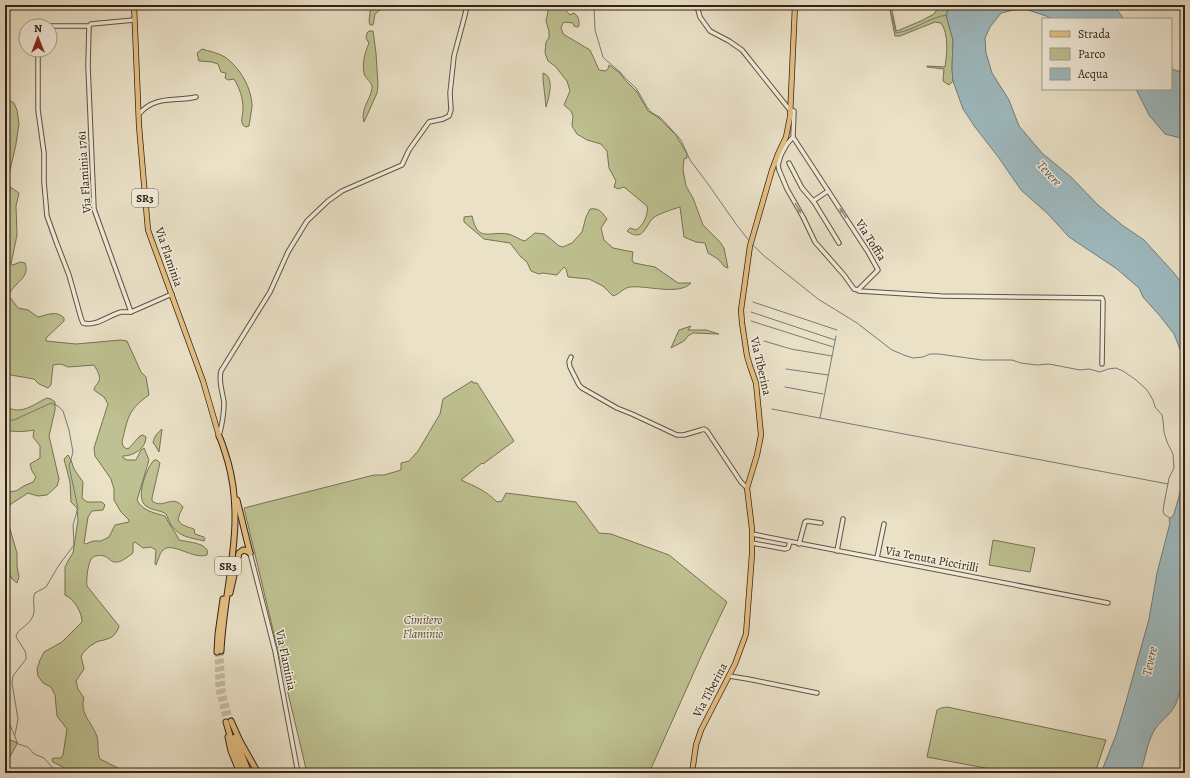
<svg xmlns="http://www.w3.org/2000/svg" width="1190" height="778" viewBox="0 0 1190 778" font-family="Alegreya,serif">
<style>
.green{fill:#bec191;stroke:#787253}
.water{fill:#9ebac0;stroke:#737d7c}
.lines{fill:none;stroke-linecap:round;stroke-linejoin:round}
.stream{stroke:#737d7c;stroke-width:1}
.highway-tunnel{stroke:#c5bba3;stroke-width:5;stroke-dasharray:5 2.5;stroke-linecap:butt}
.minor-casing{stroke:#615242;stroke-width:5.5}
.major-casing{stroke:#332215;stroke-width:6}
.highway-casing{stroke:#332215;stroke-width:7}
.minor{stroke:#f1ecdb;stroke-width:3.5}
.major{stroke:#e5c084;stroke-width:4.5}
.highway{stroke:#e5c084;stroke-width:5}
.oneway{fill:#9c9182}
.labels{text-anchor:middle;stroke-width:3;stroke-linejoin:round;paint-order:stroke}
.shield{fill:#f1ecdb;stroke:#6c5f50;stroke-width:1}
.shield-label{font-size:11px;font-weight:bold;fill:#332215}
.street-label{font-size:12px;fill:#332215;stroke:#f1ecdb}
.park-label{font-size:12px;font-style:italic;fill:#564a34;stroke:#f1ecdb}
.water-label{font-size:13px;font-style:italic;fill:#535048;stroke:#f1ecdb}
</style>
<rect width="100%" height="100%" fill="#eae1c7"/>
<filter id="stains"><feTurbulence type="fractalNoise" baseFrequency=".005" numOctaves="4"/><feColorMatrix values="0 0 0 0 .2 0 0 0 0 .09 0 0 0 0 .02 0 0 0 .5 -.17"/></filter>
<radialGradient id="worn" r=".72"><stop offset=".6" stop-color="#630" stop-opacity="0"/><stop offset="1" stop-color="#630" stop-opacity=".3"/></radialGradient>
<g class="green">
<polygon points="371,5 386,5 375,14 373,25 370,25 369,21"/>
<path d="M547,5H561L570,15L574,13C579,17 579,20 579,26L577,27L574,26L573,23L564,22L561,27L563,34L590,50L599,70L605,71L608,69L609,65L620,73L624,79L637,92L648,111L659,118L676,135L687,154V158L684,159L683,170L686,186L693,198L703,225L720,242L724,248L728,268L725,267L718,259L708,253L705,243L696,242L684,237L680,207C673,209 658,214 653,218C644,228 643,242 627,231L630,228L636,230C643,226 649,214 647,206L624,187L618,189L614,187L616,181L609,168L607,151L601,144L587,140L577,134L572,126L573,116L571,111L564,105L570,91L567,81L555,66L548,61L545,53L546,42L549,38V31L546,21L548,12Z"/>
<path d="M889,5H891L896,30L897,31L923,20L934,14L940,5H950L946,15L953,40L952,69L953,81L949,85L943,81L944,69L927,67V66L945,67C947,54 949,34 941,23L935,22L900,36H895Z"/>
<path d="M369,31H373L376,53L378,86L377,93L364,122C360,110 370,100 372,89C373,84 368,80 365,76C361,66 365,52 369,43L366,38L367,33Z"/>
<path d="M202,49C209,51 218,53 225,57C240,68 252,88 252,107C251,113 250,120 249,126L246,127L243,125C240,120 243,115 243,110C243,98 240,89 234,79L228,80L225,78L226,73L221,72L218,64L212,62L199,61L197,53Z"/>
<path d="M543,73C555,77 549,97 546,107L543,79Z"/>
<path d="M5,98L14,103L17,110L19,124L16,144L8,179L9,186L19,193L16,206L17,235L11,264L13,265L20,262L25,263C31,279 12,283 9,296L18,308L28,310L38,317C47,315 57,310 64,318V321L46,338V341L76,344L121,340L127,341L141,372L146,377L149,395C128,410 128,417 122,442L123,446L125,448L128,449L140,436L143,435L146,437C146,448 134,456 123,456V458L127,460H136L141,450L144,448L149,460L137,500C142,511 155,513 165,516C169,525 176,532 179,540C187,542 211,543 207,555C193,560 172,541 163,550C159,554 158,561 156,565L155,564L156,550L151,547L143,548L135,542L133,543V552L132,554C127,557 121,563 115,562C111,562 108,557 104,556C101,555 95,555 92,558C88,562 86,580 87,586L119,626C118,631 113,638 107,639C103,641 99,640 95,643C89,646 84,651 81,656L84,669L76,681L78,689L84,698C79,714 93,723 97,737C99,744 97,752 100,759L128,773H64L63,767L53,762L52,759L54,758H61L63,755L67,729L57,716L55,695L51,687L43,683L38,676L37,669L40,660L44,652L62,642L82,622C82,612 74,599 65,595V567L68,561L73,553L78,520L77,508L71,502L70,482L64,459L68,455L71,460L74,469L83,482L82,498L87,502H102L105,505L103,510L92,511L88,517L84,543L86,544L93,541H101L109,537L115,525L129,522V520L121,512L114,500V489L111,479L95,456L94,448L108,404L104,397L94,390C95,385 98,384 99,381C101,375 96,369 94,365L68,367L61,364L53,365L51,385L48,388L39,384L34,379L5,374V138L6,136L5,131Z"/>
<path d="M590,209C599,208 601,211 607,219L601,228L604,240L613,248L633,252L632,260L634,263L655,267L678,283H691C679,296 646,285 630,287C623,288 620,294 613,296L603,286L589,279L568,277L566,269L564,267L557,275L543,273L539,274L531,271L527,262L521,257L510,243L484,239L464,222V217L472,216C478,243 488,231 508,234C514,235 519,240 525,241L535,233L544,234L547,236L559,246L563,247L572,243L582,232L586,217Z"/>
<polygon points="691,326 688,330 706,330 719,334 693,333 688,336 684,341 671,348 679,330"/>
<path d="M472,381L473,383H477L514,441L483,464L482,463L461,480C476,487 485,490 497,502L502,501L506,493L576,502L599,533L611,534L669,555L727,602L703,652L649,773H307L244,508L374,475H384L401,470V463L409,461L418,451L440,414L443,399Z"/>
<path d="M47,398L51,399L55,402V410L49,436L59,479L57,486L47,495L38,496L28,493L8,506L5,514V492L16,491L24,486L33,482L36,477L32,471L30,464L40,458V446L33,437L34,430C24,432 15,432 5,430V406C21,416 32,405 47,398Z"/>
<path d="M162,429L159,452L155,445L153,443C154,437 157,433 162,429Z"/>
<path d="M154,460H157L160,463L152,498V501C164,510 172,493 183,507C182,510 180,512 179,516C175,524 188,527 194,529L195,534L204,537L205,539L204,541C189,537 181,538 171,525C169,522 168,517 166,514C163,511 151,510 146,506C135,498 146,469 154,460Z"/>
<polygon points="5,520 10,529 17,553 17,566 19,577 17,583 12,579 5,565"/>
<polygon points="993,540 1035,548 1030,572 989,565"/>
<polygon points="947,707 1106,740 1095,773 1011,773 927,757 937,710 941,708"/>
<polygon points="5,724 6,725 10,740 16,742 17,744 5,766"/>
</g>
<g class="water">
<polygon points="950,5 1112,5 1117,10 1124,19 1052,19 1046,16 1028,10 1014,10 1001,13 990,27 985,38 986,53 992,73 1009,100 1019,126 1042,153 1071,177 1098,205 1122,225 1144,240 1174,273 1185,287 1185,362 1174,334 1160,316 1143,297 1139,288 1117,269 1069,237 1048,214 1021,190 999,158 975,127 963,109 953,81 952,69 953,40 946,15"/>
<polygon points="1171,69 1185,73 1185,139 1165,134 1149,115 1136,89 1171,89"/>
<path d="M1185,475V667C1183,677 1179,701 1173,709C1167,718 1156,724 1152,735C1146,747 1145,761 1140,773H1101L1116,735L1125,705L1149,619L1157,573L1170,523L1169,520L1170,518L1172,517L1174,514Z"/>
</g>
<g class="lines">
<g class="stream">
<polyline points="594,5 595,30 603,57 606,60 620,72 625,78 636,88 647,107 651,112 661,118 681,140 690,160 708,184 736,224 750,242"/>
<path d="M889,5L896,33C914,31 929,17 947,15"/>
<polyline points="752,244 763,255 818,299 857,323 892,350 904,355 913,358 923,357 930,354 939,354 982,360 1012,360 1021,363 1037,365 1049,364 1080,370 1089,369 1100,372 1108,369 1116,368 1123,371 1136,380 1147,390 1153,400 1155,407 1162,415 1163,420 1164,432 1167,442 1173,454 1174,468 1169,478 1164,504 1163,512 1165,515 1170,518"/>
<polyline points="753,302 837,330"/>
<polyline points="751,312 835,340"/>
<polyline points="751,321 833,347"/>
<polyline points="764,341 791,349 832,356"/>
<polyline points="786,369 828,375"/>
<polyline points="785,387 823,394"/>
<polyline points="772,409 1168,484"/>
<polyline points="820,418 836,336"/>
<path d="M5,420H14L51,403L58,406L63,411L69,430L73,452L69,466L78,508L73,525L74,545L59,565L46,587L35,593C31,601 37,610 32,618C28,626 17,629 16,637L25,651L26,655V659L13,676L12,683L18,719L15,735"/>
<polyline points="5,717 8,720 18,744 28,747 34,754 44,758 57,773"/>
</g>
<g class="highway-tunnel">
<polyline points="221,651 223,693 231,721"/>
<polyline points="217,652 218,689 226,722"/>
</g>
<g class="minor-casing">
<g id="minor">
<polyline points="697,6 700,17 710,31 729,41 742,50 789,109 794,111 793,137 787,144 781,155 778,165 779,170 787,189 803,217 815,242 844,275 854,289 858,290 878,270 868,252 793,137"/>
<polyline points="134,20 91,24 89,26 88,66 94,209 131,312 172,294"/>
<polyline points="39,26 89,26"/>
<path d="M38,50V110L44,153V182L47,216L57,244L69,275L81,318L83,323C96,327 109,315 121,312C124,312 128,312 131,312"/>
<path d="M139,114C155,95 175,102 196,97"/>
<polyline points="789,163 802,188 814,202 839,243"/>
<polyline points="813,201 828,191"/>
<polyline points="858,290 859,291 941,296 1102,298 1103,301 1102,364"/>
<polyline points="571,357 569,362 570,367 579,385 582,388 617,408 632,414 677,435 684,435 701,430 704,429 707,431 741,482 747,488"/>
<path d="M219,436C222,425 224,414 224,403C223,392 218,383 221,371L270,292L288,252L307,221L328,201L342,191L402,165L409,150L429,122L443,119L449,116L451,110L450,93L454,56L465,15L467,5"/>
<polyline points="752,534 1108,603"/>
<polyline points="752,543 785,549 788,548 790,542"/>
<polyline points="799,544 805,522 807,521 821,523"/>
<polyline points="837,551 843,519"/>
<polyline points="250,553 275,651 298,773"/>
<polyline points="877,558 884,524"/>
<polyline points="5,576 6,581 5,586"/>
<polyline points="729,676 748,679 817,693"/>
</g>
</g>
<g class="major-casing">
<g id="major">
<polyline points="134,5 139,126 148,230 203,381 219,436"/>
<polyline points="692,773 696,745 701,730 735,664 746,634 752,554 752,529 747,488 757,455 761,435 756,383 750,366 747,356 742,323 741,310 744,289 750,246 772,170 778,154 786,137 790,117 795,5"/>
</g>
</g>
<g class="highway-casing">
<g id="highway">
<path d="M219,436C223,444 225,453 228,462C246,527 224,586 221,651"/>
<polyline points="237,500 250,553"/>
<polyline points="230,593 239,553 243,550 247,551 250,553"/>
<polyline points="217,652 218,634 223,599"/>
<polyline points="231,721 240,741 258,773"/>
<polyline points="226,722 231,739 245,773"/>
<polyline points="228,737 231,751 240,773"/>
<polyline points="235,737 249,773"/>
</g>
</g>
<use href="#minor" class="minor"/>
<use href="#major" class="major"/>
<use href="#highway" class="highway"/>
</g>
<defs><path id="oneway-solid" d="M-6-.8H1V-3.2L6.5 0L1 3.2V.8H-6Z"/></defs>
<g class="oneway">
<use href="#oneway-solid" transform="translate(798 208) rotate(60)"/>
<use href="#oneway-solid" transform="translate(843 213) rotate(-123)"/>
</g>
<g class="labels">
<g class="shield">
<rect x="132" y="189" width="26" height="18" rx="3"/>
<rect x="215" y="557" width="26" height="18" rx="3"/>
</g>
<g class="shield-label">
<text x="145" y="202">SR3</text>
<text x="228" y="570">SR3</text>
</g>
<g class="street-label">
<text transform="translate(84 172) rotate(-94)" y="4">Via Flaminia 1761</text>
<text transform="translate(871 240) rotate(58)" y="4">Via Toffia</text>
<text transform="translate(169 257) rotate(71)" y="4">Via Flaminia</text>
<text transform="translate(761 366) rotate(77)" y="4">Via Tiberina</text>
<text transform="translate(932 559) rotate(11)" y="4">Via Tenuta Piccirilli</text>
<text transform="translate(286 660) rotate(78)" y="4">Via Flaminia</text>
<text transform="translate(710 690) rotate(-62)" y="4">Via Tiberina</text>
</g>
<g class="park-label">
<text x="423" y="624">Cimitero<tspan x="423" dy="14">Flaminio</tspan></text>
</g>
<g class="water-label">
<text transform="translate(1050 173) rotate(47)" y="5">Tevere</text>
<text transform="translate(1149 661) rotate(-77)" y="5">Tevere</text>
</g>
</g>
<rect width="1190" height="778" fill="none" stroke="#eae1c7" stroke-width="20"/>
<rect x="6" y="6" width="1178" height="766" fill="none" stroke="#332215" stroke-width="2"/>
<rect x="10" y="10" width="1170" height="758" fill="none" stroke="#332215"/>
<rect x="1042" y="18" width="130" height="72" fill="#f1ecdb" stroke="#a59b8c"/>
<rect x="1050" y="31" width="20" height="6" fill="#e5c084" stroke="#a59b8c"/>
<text x="1078" y="38" font-size="12" fill="#332215">Strada</text>
<rect x="1050" y="48" width="20" height="12" fill="#bec191" stroke="#a59b8c"/>
<text x="1078" y="58" font-size="12" fill="#332215">Parco</text>
<rect x="1050" y="68" width="20" height="12" fill="#9ebac0" stroke="#a59b8c"/>
<text x="1078" y="78" font-size="12" fill="#332215">Acqua</text>
<g transform="translate(38 38)"><circle r="19" fill="#f1ecdb" stroke="#a59b8c"/>
<path d="M0-3L7 15L0 10L-7 15Z" fill="#8f2418"/>
<text y="-6" font-size="11" font-weight="bold" text-anchor="middle" fill="#332215">N</text>
</g>
<rect width="100%" height="100%" filter="url(#stains)"/>
<rect width="100%" height="100%" fill="url(#worn)"/>
</svg>
